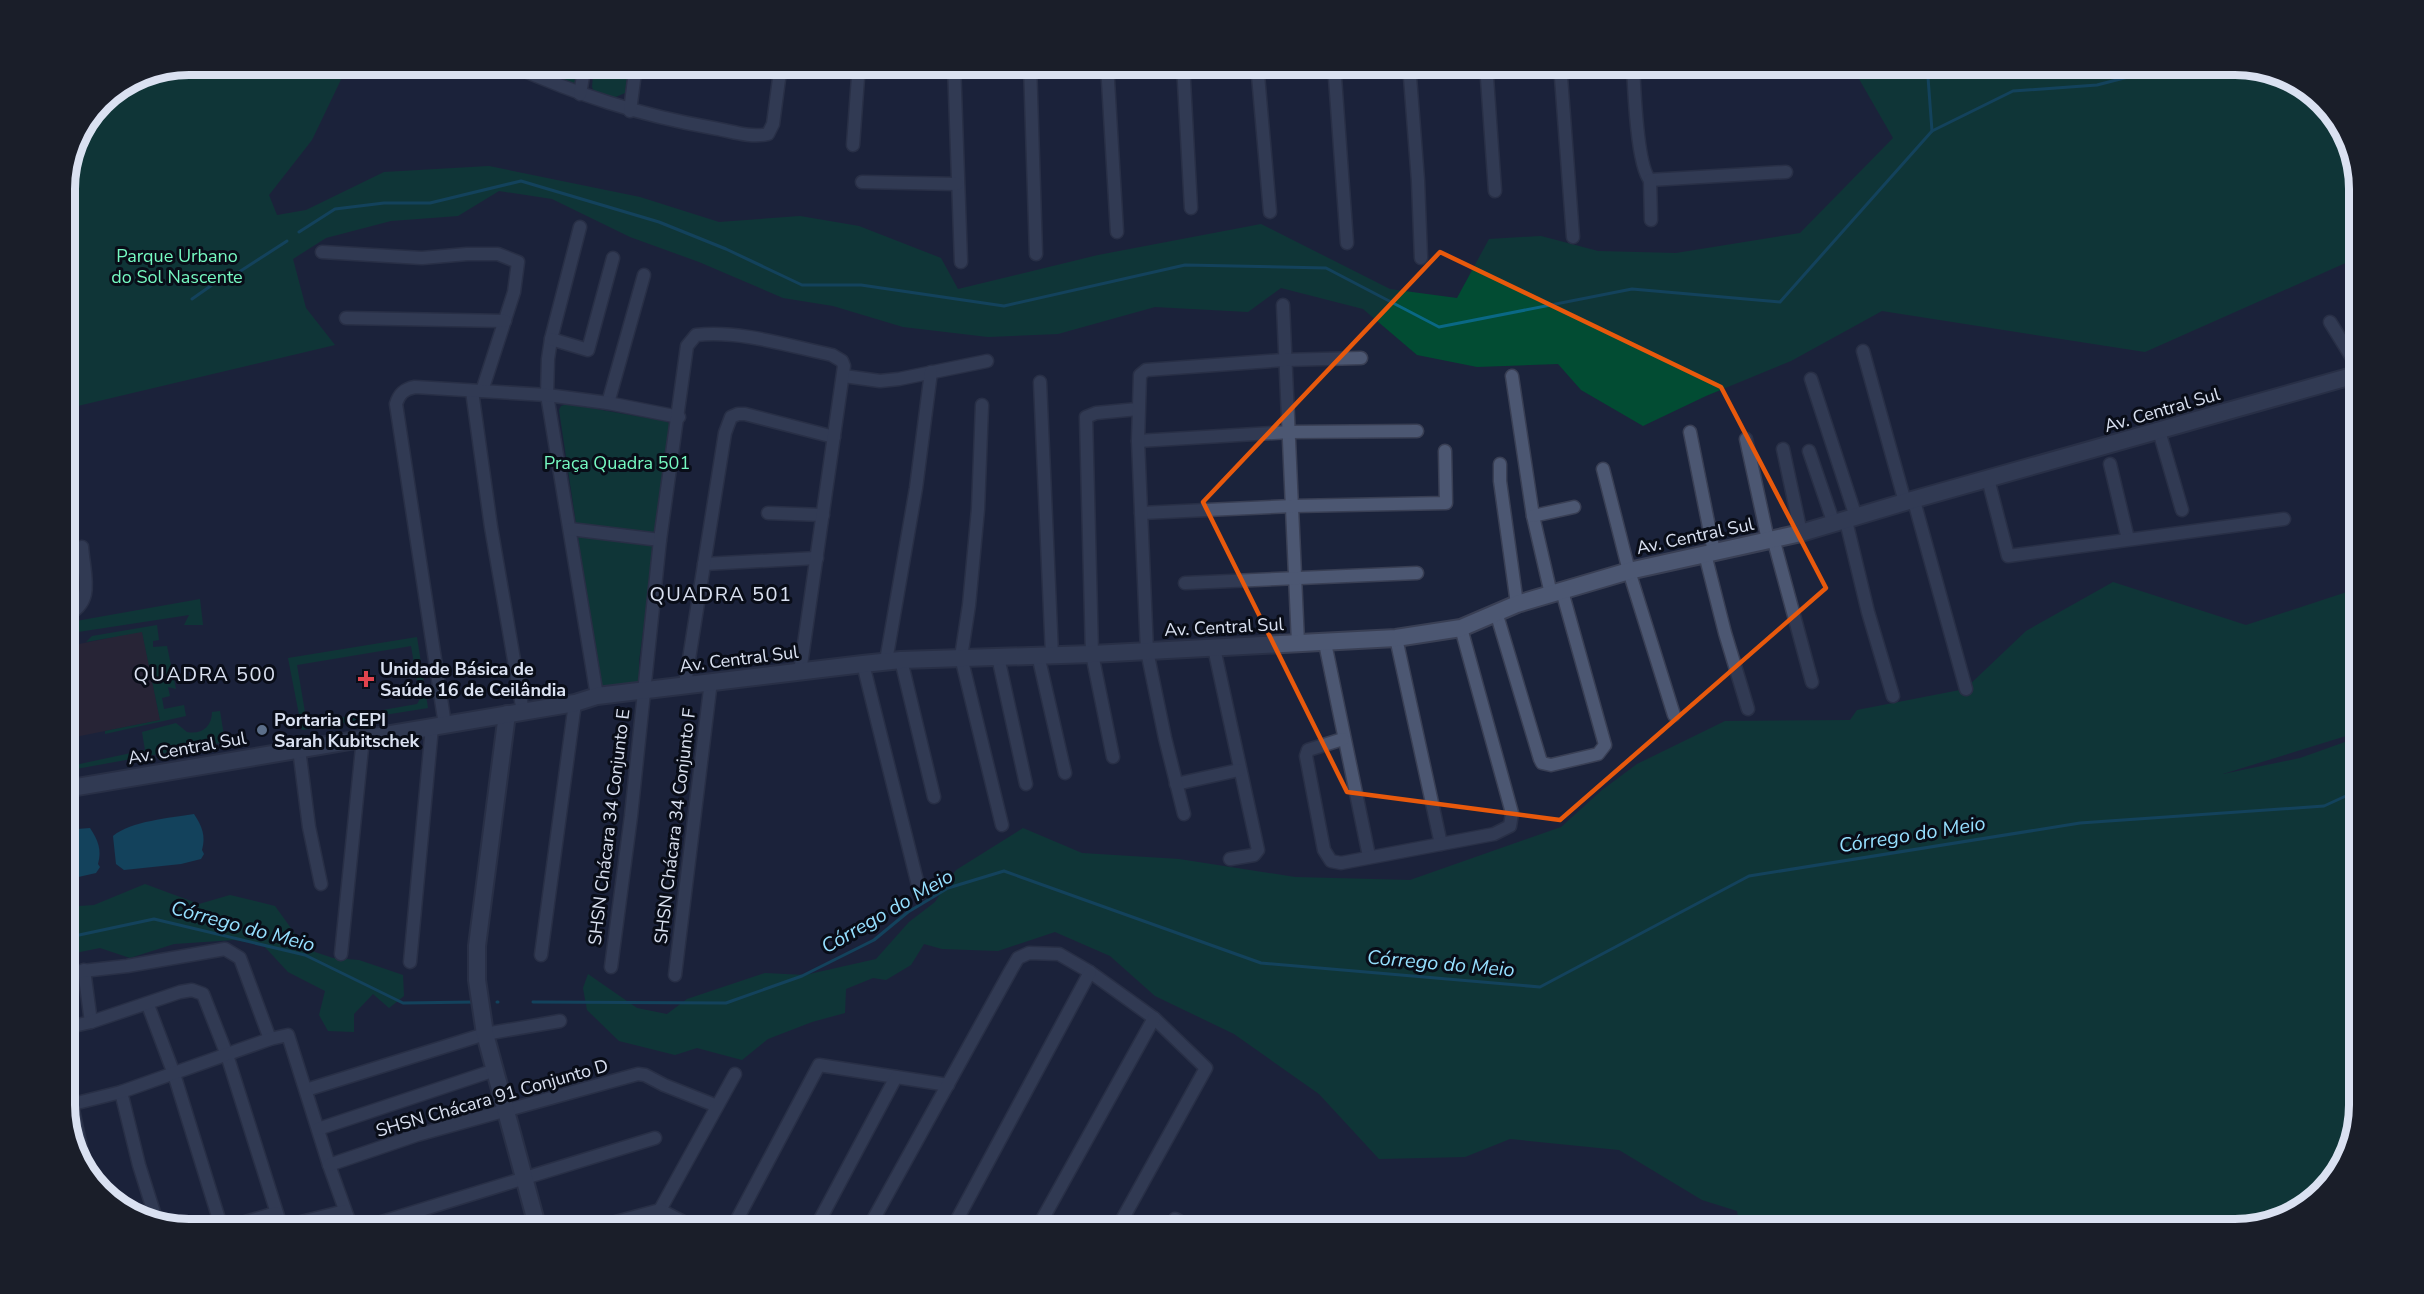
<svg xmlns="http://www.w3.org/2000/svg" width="2424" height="1294" viewBox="0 0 2424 1294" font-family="'Nunito Sans',sans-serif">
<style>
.education{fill:#362631}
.green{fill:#024c33}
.water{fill:#0a6885}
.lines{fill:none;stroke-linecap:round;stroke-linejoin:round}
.stream{stroke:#0a6885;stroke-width:3}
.street-casing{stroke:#393f54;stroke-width:15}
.secondary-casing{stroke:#393f54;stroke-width:20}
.street{stroke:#4c5772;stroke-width:12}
.secondary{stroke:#4c5772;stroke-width:16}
.marked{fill:none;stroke:#e8590c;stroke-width:4.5;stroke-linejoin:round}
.health-dot{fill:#e0444e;stroke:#090d18;stroke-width:2}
.service-dot{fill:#5c6f8a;stroke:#090d18;stroke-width:2}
.labels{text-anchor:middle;stroke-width:6;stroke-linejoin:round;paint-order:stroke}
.park-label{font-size:18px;fill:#76fac2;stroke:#090d18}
.street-label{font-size:18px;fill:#dae1f1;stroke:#090d18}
.poi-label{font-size:18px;font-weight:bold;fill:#dae1f1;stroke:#090d18;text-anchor:start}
.neighbourhood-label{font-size:20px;letter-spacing:1.5px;fill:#dae1f1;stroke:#090d18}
.water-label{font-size:20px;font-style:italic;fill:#95dffe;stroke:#090d18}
.rim{fill:none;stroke:#dae1f1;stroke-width:8}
</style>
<rect width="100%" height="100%" fill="#1b233b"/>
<polygon class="education" points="142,631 160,720 65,739 65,647"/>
<g class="green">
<polygon points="189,65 348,65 312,140 269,195 277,215 306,210 384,172 489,166 640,197 719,222 800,216 859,226 941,258 958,289 1098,255 1261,224 1390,289 1457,298 1489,239 1541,236 1598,251 1676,253 1800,233 1893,138 1851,65 2235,65 2290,78 2339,120 2359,182 2359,257 2145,352 1882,311 1791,361 1706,396 1643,426 1581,390 1558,364 1477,367 1417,355 1363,309 1281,288 1248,312 1155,307 1058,334 988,337 903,327 833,306 783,298 699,262 630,237 552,199 499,191 458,216 391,221 326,238 293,259 306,308 335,345 65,409 65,182 74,141 101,101 142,74"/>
<polygon points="523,65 581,65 575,84 559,80"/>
<polygon points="594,65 629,65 625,93 611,99 595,93 592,87"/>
<polygon points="567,404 665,421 671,424 639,661 639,686 603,692 600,684 559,410 561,406"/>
<polygon points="2113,582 2246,625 2359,588 2359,732 2223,774 2300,758 2359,737 2359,1105 2346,1160 2297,1213 2235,1229 1740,1229 1737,1211 1702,1200 1619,1150 1510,1139 1465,1157 1379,1159 1319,1094 1234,1034 1155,996 1110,956 1055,932 998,951 942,949 924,944 911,965 886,980 873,978 846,989 845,1013 812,1022 768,1039 742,1060 697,1048 675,1055 619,1041 587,1010 583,988 588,974 637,1008 667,1014 687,999 765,973 805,975 876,959 909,922 935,902 956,870 1023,828 1082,853 1179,859 1295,877 1410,880 1561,827 1602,790 1637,764 1725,721 1850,720 1857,710 1965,689 2026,631"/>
<polygon points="200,599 203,625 184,625 189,615 65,634 65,623"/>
<polygon points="157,625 159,640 153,641 153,647 167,646 176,689 168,687 170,696 162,698 164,709 184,705 186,716 105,734 105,731 160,720 142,632 86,642 92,636"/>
<polygon points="417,637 428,708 384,715 383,710 417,704 420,699 411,646 297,665 307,724 376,711 377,717 302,730 288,658"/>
<path d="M220,711L225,742L65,771V747L71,746L75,765L145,750L142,732L176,723L187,732C201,735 212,727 212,712Z"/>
<polygon points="145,884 199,904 230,895 275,906 306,949 333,958 359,960 403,975 404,996 389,1008 373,994 354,1014 354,1032 328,1031 319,1015 325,991 288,972 263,945 234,940 174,944 130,958 100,948 65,955 65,907 94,905"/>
</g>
<g class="water">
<path d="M194,814C202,826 206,836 202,850L204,854L201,859L181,864L124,870L116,864L113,836C131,821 170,818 194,814Z"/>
<path d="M90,828C98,840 102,850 98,864L100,867L96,873L65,880V830Z"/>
</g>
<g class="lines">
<g class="stream">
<polyline points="1927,64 1932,131"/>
<polyline points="299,232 335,209 384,203 430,203 521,181 659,222 726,249 802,285 861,285 1004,306 1185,265 1326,268 1439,327 1632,289 1780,302 1932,131 2013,91 2097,85 2159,69 2213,64"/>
<polyline points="192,299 212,285 239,272 287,241"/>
<polyline points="65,938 154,919 305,955 403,1003 475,1002"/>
<polyline points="497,1002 498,1002"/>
<polyline points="533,1002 726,1003 802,976 874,940 908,912 948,888 1004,871 1261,963 1540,987 1749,876 2080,823 2324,806 2359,790"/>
</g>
<g class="street-casing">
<g id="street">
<path d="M509,64C578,95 639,115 713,128C731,131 750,138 768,134L773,124L781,64"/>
<polyline points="954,64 961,262"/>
<polyline points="1030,64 1036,254"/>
<polyline points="1107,64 1117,232"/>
<polyline points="1183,64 1191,208"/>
<polyline points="1257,64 1270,212"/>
<polyline points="1334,64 1347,243"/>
<polyline points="1409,64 1418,181 1421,258"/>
<polyline points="1486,64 1495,191"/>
<polyline points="1560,64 1573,237"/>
<path d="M1633,64C1634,87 1637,166 1650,180"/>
<polyline points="580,94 585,64"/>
<polyline points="630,111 636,64"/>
<polyline points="853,145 859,64"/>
<polyline points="1650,180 1786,172"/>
<polyline points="1650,180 1651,220"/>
<polyline points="862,182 957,184"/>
<polyline points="580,227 551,339 548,359 547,395 597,696"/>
<polyline points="322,252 422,258 467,254 498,254 518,262 514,292 482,391"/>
<polyline points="1283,305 1298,643"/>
<polyline points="346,318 505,321"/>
<polyline points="2330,322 2359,369"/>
<polyline points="551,339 588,350 613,258"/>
<polyline points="1863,351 1905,502"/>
<polyline points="844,376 880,381 899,379 987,361"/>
<polyline points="1512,376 1533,516 1551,594"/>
<polyline points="1811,379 1856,517"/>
<polyline points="1040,382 1052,655"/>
<polyline points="472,391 491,527 523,712"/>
<polyline points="608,403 644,275"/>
<polyline points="982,405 978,509 969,605 961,657 1002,825"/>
<polyline points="2159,431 2182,510"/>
<polyline points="1690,432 1714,552"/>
<polyline points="1746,439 1768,540"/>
<polyline points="1138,441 1290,432 1417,431"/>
<polyline points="1783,449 1801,533"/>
<polyline points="1809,451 1834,524"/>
<polyline points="1500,464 1500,481 1517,604"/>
<polyline points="2110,464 2128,539"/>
<polyline points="1603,469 1629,571 1674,715"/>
<polyline points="1988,479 2008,556 2284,519"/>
<polyline points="1914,501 1966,689"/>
<polyline points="768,513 823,515"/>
<polyline points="1141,513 1293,506 1446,503 1445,451"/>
<polyline points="1533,516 1574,507"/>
<polyline points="1846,521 1868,612 1893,696"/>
<polyline points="570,529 660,540"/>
<polyline points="1773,538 1812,682"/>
<polyline points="1705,554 1725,633 1748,709"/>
<polyline points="704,564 817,558"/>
<polyline points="1185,583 1417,573"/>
<polyline points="1496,612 1540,759 1542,763 1551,765 1598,754 1605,745 1562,591"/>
<path d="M65,616C96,602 84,576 82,547"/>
<polyline points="1396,638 1441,844"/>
<polyline points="1325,643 1369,856"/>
<polyline points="1214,648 1258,850 1254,855 1230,859"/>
<polyline points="1038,655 1065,773"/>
<polyline points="998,657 1026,784"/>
<polyline points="901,660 934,797"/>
<polyline points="886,661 916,488 931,372"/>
<polyline points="863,664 920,893"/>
<polyline points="685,684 725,433 731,417 738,414 745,414 834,437"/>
<path d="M445,725L396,404C399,394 404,389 415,387L547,395L608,403L679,417"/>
<polyline points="1343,739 1308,750 1306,756 1324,850 1331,861 1341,863 1494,834 1510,826 1512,813 1461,628"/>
<polyline points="299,749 309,827 321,884"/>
<polyline points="1113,757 1092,654 1086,417 1096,413 1138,409"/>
<polyline points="1176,784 1239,770"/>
<polyline points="1184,814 1165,738 1147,651 1138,441 1140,375 1146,370 1284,360 1361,358"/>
<polyline points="341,954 363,738"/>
<polyline points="541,955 575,703"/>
<polyline points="410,962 432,727"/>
<path d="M611,967L631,816L660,540L687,346L696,335C741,330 789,346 832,355L842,361L844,366L800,672"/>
<polyline points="84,970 91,1022"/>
<polyline points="65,973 127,966 225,949 240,958 270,1039"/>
<polyline points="675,975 711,681"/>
<polyline points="148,1005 174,1074 222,1229"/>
<polyline points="65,1028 91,1022 180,992 192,990 203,994 227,1055 282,1229"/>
<polyline points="306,1090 485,1034 560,1021"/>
<polyline points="121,1092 139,1165 157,1222"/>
<polyline points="72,1105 84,1162 83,1166"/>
<polyline points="65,1106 121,1092 270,1039 288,1035 329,1165 352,1229"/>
<polyline points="318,1129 495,1070"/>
<polyline points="329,1165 417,1135 638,1074 645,1075 664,1085 717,1106"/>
<polyline points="660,1210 735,1074"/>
<polyline points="1175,1219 1194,1229"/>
<polyline points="281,1227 345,1211"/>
<polyline points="222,1229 276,1213"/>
<polyline points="359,1229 655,1138"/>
<polyline points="590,1229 660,1210 697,1229"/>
<polyline points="732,1229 819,1065 948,1085"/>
<polyline points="815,1229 896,1077"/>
<polyline points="868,1229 1011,970 1018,958 1029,953 1059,954 1090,972 1154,1018 1206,1068 1117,1229"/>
<polyline points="952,1229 1090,972"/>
<polyline points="1037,1229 1154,1018"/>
</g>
</g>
<g class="secondary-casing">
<g id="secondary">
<polyline points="507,714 477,946 477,980 485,1034 538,1229"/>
<polyline points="65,789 575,703 597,696 863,664 901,660 1092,654 1396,638 1461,628 1517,604 1629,571 1801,533 1905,502 2359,374"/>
</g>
</g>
<use href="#street" class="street"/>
<use href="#secondary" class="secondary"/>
</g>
<path d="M0 0H2424V1294H0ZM1440,252L1721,387L1826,588L1560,820L1347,792L1203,502Z" fill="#1b233b" fill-opacity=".55" fill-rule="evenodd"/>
<path class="marked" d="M1440,252L1721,387L1826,588L1560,820L1347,792L1203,502Z"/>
<path class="health-dot" d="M363 670h6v6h6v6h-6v6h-6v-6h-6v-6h6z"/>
<circle class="service-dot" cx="262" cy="730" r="6"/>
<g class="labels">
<g class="park-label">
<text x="177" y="262">Parque Urbano<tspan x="177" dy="21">do Sol Nascente</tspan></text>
<text x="617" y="469">Praça Quadra 501</text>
</g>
<g class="street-label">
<text transform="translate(2162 410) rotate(-16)" y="6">Av. Central Sul</text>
<text transform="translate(1695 536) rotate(-12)" y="6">Av. Central Sul</text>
<text transform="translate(1224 627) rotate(-3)" y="6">Av. Central Sul</text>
<text transform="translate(739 659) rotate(-7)" y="6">Av. Central Sul</text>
<text transform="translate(187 748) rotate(-10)" y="6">Av. Central Sul</text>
<text transform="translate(675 826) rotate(-83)" y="6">SHSN Chácara 34 Conjunto F</text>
<text transform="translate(609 827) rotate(-83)" y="6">SHSN Chácara 34 Conjunto E</text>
<text transform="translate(492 1098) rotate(-16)" y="6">SHSN Chácara 91 Conjunto D</text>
</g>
<g class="poi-label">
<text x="380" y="675">Unidade Básica de<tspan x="380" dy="21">Saúde 16 de Ceilândia</tspan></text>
<text x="274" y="726">Portaria CEPI<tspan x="274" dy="21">Sarah Kubitschek</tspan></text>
</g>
<g class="neighbourhood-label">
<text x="721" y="601">QUADRA 501</text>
<text x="205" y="681">QUADRA 500</text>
</g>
<g class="water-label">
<text transform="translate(1912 834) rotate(-9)" y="7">Córrego do Meio</text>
<text transform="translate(887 911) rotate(-30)" y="7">Córrego do Meio</text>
<text transform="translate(243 926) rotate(15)" y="7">Córrego do Meio</text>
<text transform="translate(1441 963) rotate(5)" y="7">Córrego do Meio</text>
</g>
</g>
<path d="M0 0H2424V1294H0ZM189 75H2235A114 114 0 0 1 2349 189V1105A114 114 0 0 1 2235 1219H189A114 114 0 0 1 75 1105V189A114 114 0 0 1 189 75Z" fill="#1a1e29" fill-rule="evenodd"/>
<path class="rim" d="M189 75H2235A114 114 0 0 1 2349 189V1105A114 114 0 0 1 2235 1219H189A114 114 0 0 1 75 1105V189A114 114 0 0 1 189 75Z"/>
</svg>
